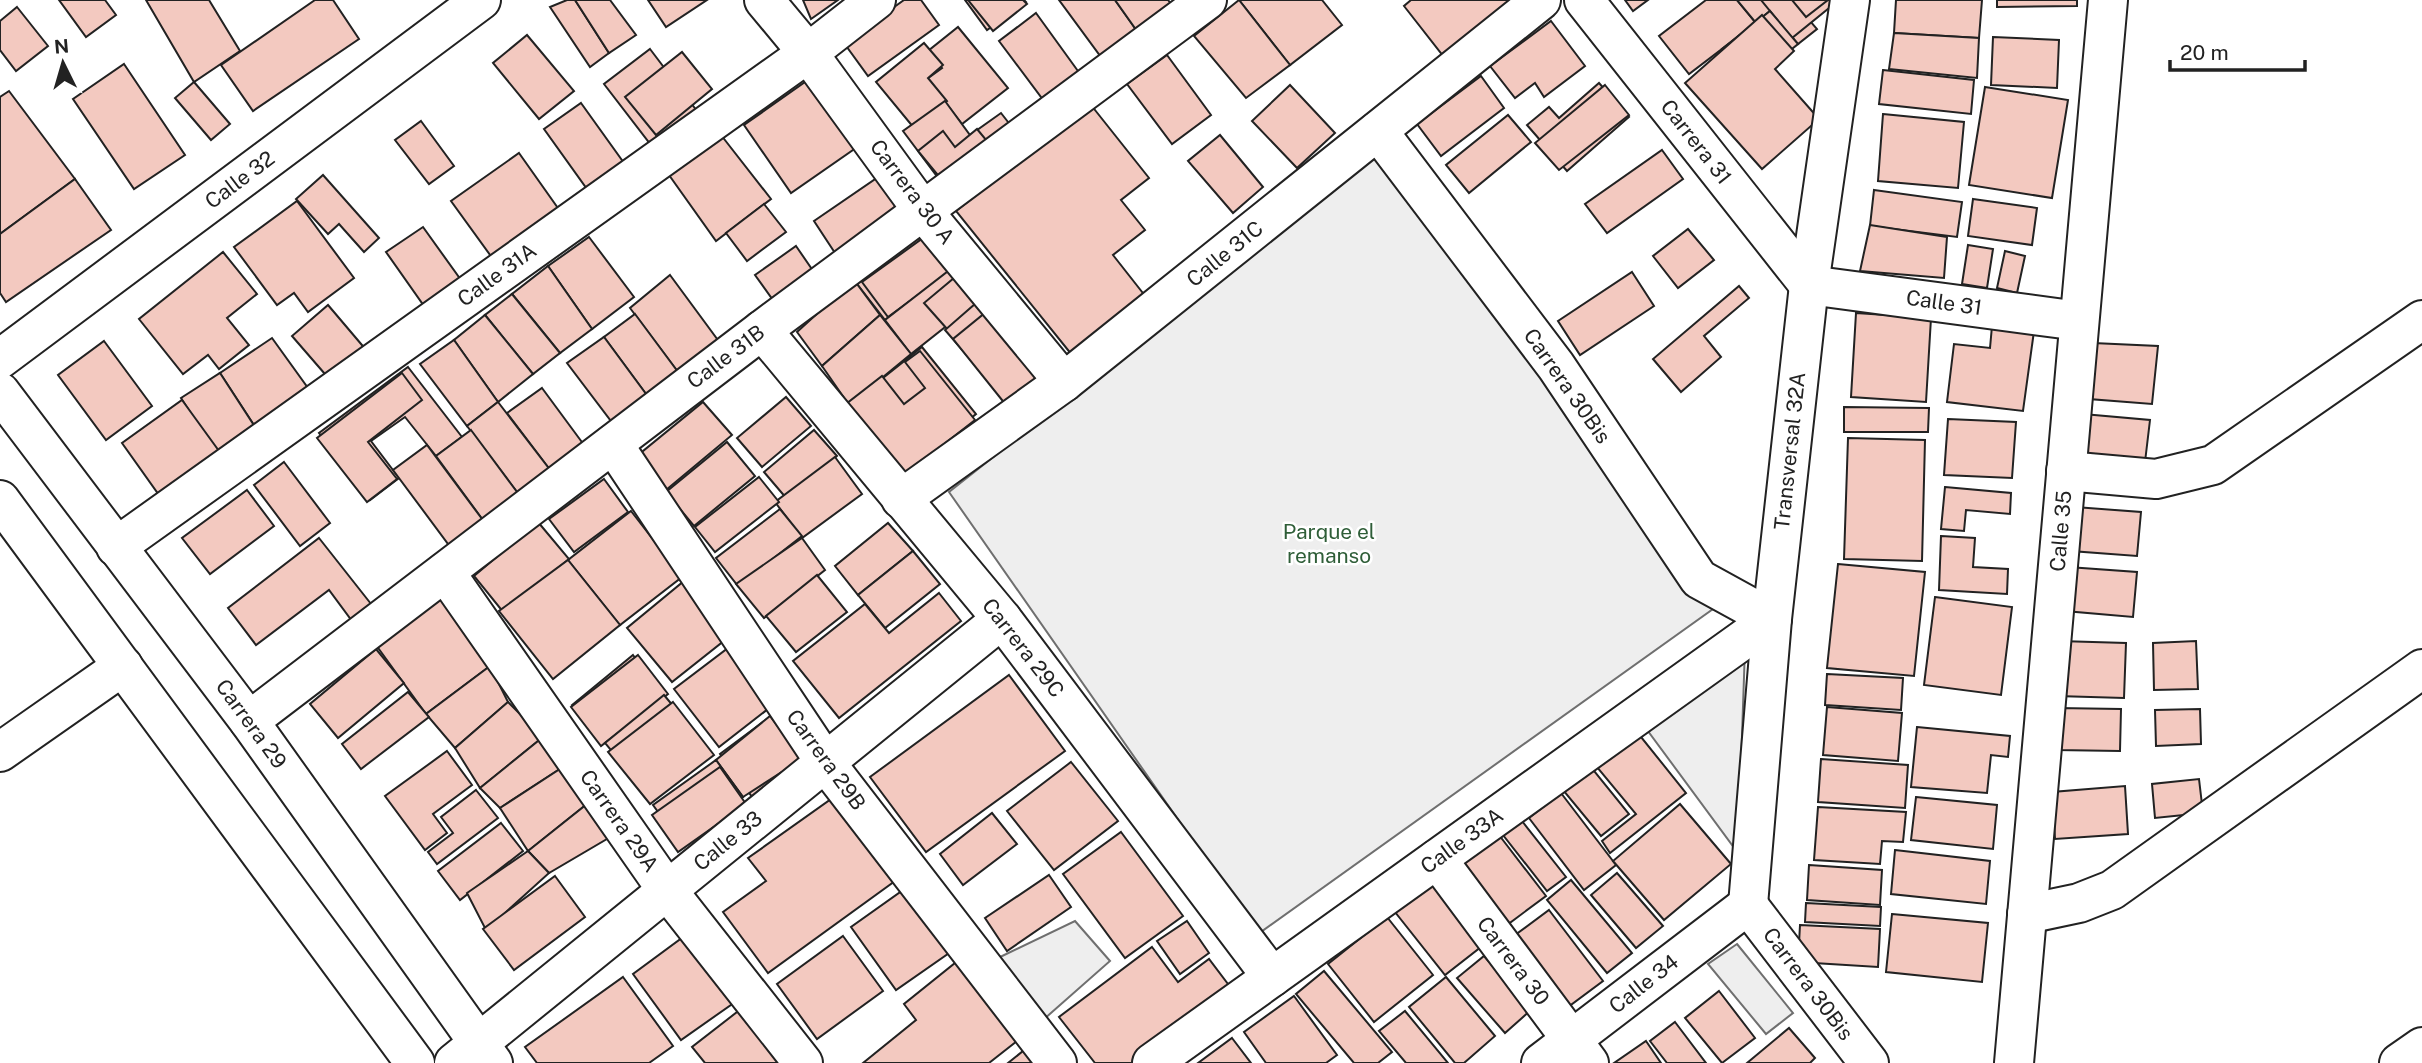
<svg xmlns="http://www.w3.org/2000/svg" width="2422" height="1063" viewBox="0 0 2422 1063" font-family="'Public Sans',sans-serif">
<style>
.green{fill:#eee;stroke:#6f6f6f;stroke-width:2}
.building{fill:#f3c9c0;stroke:#222;stroke-width:2}
.lines{fill:none;stroke-linecap:round;stroke-linejoin:round}
.minor-casing{stroke:#222;stroke-width:42}
.major-casing{stroke:#222;stroke-width:42}
.minor{stroke:#fff;stroke-width:38}
.major{stroke:#fff;stroke-width:38}
.labels{text-anchor:middle;stroke-width:5;stroke-linejoin:round;paint-order:stroke}
.street-label{font-size:21px;fill:#222;stroke:#fff}
.park-label{font-size:21px;fill:#2f5e38;stroke:#fff}
</style>
<rect width="100%" height="100%" fill="#fff"/>
<g class="green">
<polygon points="1390,147 1713,609 1258,934 949,492 1365,164"/>
<polygon points="1745,648 1738,853 1642,723"/>
<polygon points="1075,921 1110,961 1043,1020 998,958"/>
<polygon points="1737,944 1793,1013 1766,1034 1708,964"/>
</g>
<g class="building">
<polygon points="59,0 105,0 116,15 86,37"/>
<polygon points="146,0 209,0 240,51 194,82"/>
<polygon points="315,0 333,0 359,39 253,111 221,65"/>
<polygon points="567,0 575,0 609,53 590,67 550,7"/>
<polygon points="575,0 610,0 636,35 609,53"/>
<polygon points="648,0 707,0 666,27"/>
<polygon points="803,0 838,0 811,19"/>
<polygon points="904,0 921,0 939,25 868,76 844,43"/>
<polygon points="965,0 1024,0 1026,2 987,30"/>
<polygon points="968,0 1023,0 1027,4 993,31"/>
<polygon points="1059,0 1115,0 1137,31 1101,57"/>
<polygon points="1115,0 1168,0 1172,5 1137,31"/>
<polygon points="1239,0 1322,0 1342,25 1290,65"/>
<polygon points="1239,0 1290,65 1246,98 1194,36"/>
<polygon points="1411,0 1516,0 1444,57 1404,6"/>
<polygon points="1625,0 1648,0 1633,11"/>
<polygon points="1706,0 1737,0 1756,23 1689,74 1659,36"/>
<polygon points="1737,0 1792,0 1817,29 1798,44 1770,11 1756,23"/>
<polygon points="1761,0 1839,0 1792,38"/>
<polygon points="1792,0 1828,0 1806,17"/>
<polygon points="1896,0 1982,0 1979,38 1894,33"/>
<polygon points="1997,0 2077,0 2077,6 1997,7"/>
<polygon points="17,7 48,46 16,71 0,50 0,21"/>
<polygon points="1770,11 1798,44 1750,83 1722,49"/>
<polygon points="1036,13 1083,78 1047,105 999,41"/>
<polygon points="1762,15 1794,51 1775,69 1819,119 1762,169 1685,83"/>
<polygon points="1551,21 1585,66 1544,97 1535,83 1515,98 1490,66"/>
<polygon points="958,27 1008,88 962,124 927,79 942,68 928,51"/>
<polygon points="1894,33 1979,38 1977,78 1889,69"/>
<polygon points="527,35 574,91 539,119 493,63"/>
<polygon points="1993,37 2059,40 2057,88 1991,85"/>
<polygon points="924,43 943,65 928,78 947,101 914,128 876,82"/>
<polygon points="650,49 697,111 651,145 604,84"/>
<polygon points="682,52 712,89 656,135 625,97"/>
<polygon points="1167,55 1211,115 1172,144 1127,84"/>
<polygon points="124,64 185,155 134,189 73,99"/>
<polygon points="1883,70 1974,80 1971,114 1879,104"/>
<polygon points="815,75 863,143 791,193 744,125"/>
<polygon points="1481,76 1504,108 1441,156 1417,124"/>
<polygon points="194,82 230,124 211,140 175,98"/>
<polygon points="1599,83 1629,117 1567,171 1527,125 1549,107 1559,118"/>
<polygon points="1290,85 1335,133 1297,168 1252,121"/>
<polygon points="1605,85 1629,115 1559,170 1535,143"/>
<polygon points="1985,87 2068,100 2052,198 1969,185"/>
<polygon points="9,91 75,179 0,234 0,97"/>
<polygon points="945,101 970,135 1001,113 1015,131 942,183 903,131"/>
<polygon points="581,103 624,163 587,189 544,129"/>
<polygon points="1091,105 1149,178 1121,200 1145,230 1113,255 1146,297 1072,355 956,211"/>
<polygon points="1883,114 1964,122 1958,188 1878,181"/>
<polygon points="1508,115 1531,142 1469,193 1446,165"/>
<polygon points="421,121 454,166 429,184 395,140"/>
<polygon points="977,129 992,147 946,185 918,151 943,131 955,147"/>
<polygon points="721,135 771,199 716,241 669,175"/>
<polygon points="1220,135 1263,187 1233,213 1188,161"/>
<polygon points="1662,150 1683,179 1607,233 1585,204"/>
<polygon points="519,153 560,211 493,259 451,201"/>
<polygon points="890,169 914,203 837,256 814,221"/>
<polygon points="323,175 379,238 364,252 339,224 328,234 296,199"/>
<polygon points="75,179 111,230 6,302 0,293 0,234"/>
<polygon points="1874,190 1962,202 1957,237 1870,226"/>
<polygon points="1973,199 2037,208 2032,245 1968,236"/>
<polygon points="297,201 354,278 308,312 294,293 277,305 234,247"/>
<polygon points="764,204 786,232 747,261 726,233"/>
<polygon points="1870,225 1947,237 1944,278 1860,271"/>
<polygon points="423,227 466,287 429,313 386,252"/>
<polygon points="926,228 956,265 885,320 854,280"/>
<polygon points="1688,229 1714,260 1678,288 1653,256"/>
<polygon points="930,233 955,268 888,317 862,282"/>
<polygon points="589,237 634,297 592,329 548,266"/>
<polygon points="1968,245 1993,249 1987,288 1962,284"/>
<polygon points="796,246 818,278 778,307 755,275"/>
<polygon points="2005,251 2025,256 2017,293 1997,288"/>
<polygon points="223,252 257,294 227,318 249,345 219,369 208,355 183,374 139,319"/>
<polygon points="956,265 983,297 911,354 885,320"/>
<polygon points="548,266 592,329 560,353 512,294"/>
<polygon points="1632,272 1654,306 1580,355 1558,321"/>
<polygon points="960,273 983,301 948,330 924,303"/>
<polygon points="670,275 723,347 681,376 630,308"/>
<polygon points="854,280 880,315 822,366 797,332"/>
<polygon points="1739,286 1749,298 1704,336 1721,357 1681,392 1653,359"/>
<polygon points="512,294 560,353 533,374 485,315"/>
<polygon points="983,297 1048,373 1010,405 945,330"/>
<polygon points="328,305 367,351 331,381 292,336"/>
<polygon points="991,308 1044,374 1006,405 953,339"/>
<polygon points="1856,313 1931,318 1926,402 1851,397"/>
<polygon points="635,314 681,376 649,398 604,337"/>
<polygon points="485,315 533,374 498,402 454,340"/>
<polygon points="880,315 911,354 849,405 822,366"/>
<polygon points="1992,326 2034,331 2023,411 1947,402 1954,344 1990,348"/>
<polygon points="604,337 649,398 614,425 567,363"/>
<polygon points="272,338 313,395 257,430 220,373"/>
<polygon points="454,340 498,402 467,426 420,364"/>
<polygon points="104,341 152,406 106,440 58,375"/>
<polygon points="2093,343 2158,346 2152,404 2089,399"/>
<polygon points="922,347 976,414 904,472 849,405"/>
<polygon points="920,351 975,420 903,476 846,404 882,376 904,404 925,388 905,362"/>
<polygon points="408,367 462,437 436,456 405,417 371,441 399,478 370,500 319,433"/>
<polygon points="220,373 257,430 218,455 181,398"/>
<polygon points="402,373 422,400 368,442 397,479 367,502 317,438"/>
<polygon points="542,388 587,449 554,475 507,413"/>
<polygon points="786,397 811,426 762,467 737,438"/>
<polygon points="182,400 219,451 159,495 122,443"/>
<polygon points="498,402 554,475 523,500 467,426"/>
<polygon points="703,402 732,435 666,490 637,456"/>
<polygon points="1844,407 1929,408 1928,432 1844,432"/>
<polygon points="2083,414 2150,420 2145,462 2078,455"/>
<polygon points="1948,419 2016,422 2012,478 1944,475"/>
<polygon points="471,430 523,500 488,527 436,456"/>
<polygon points="814,430 837,456 787,499 764,472"/>
<polygon points="1848,438 1925,440 1922,561 1844,559"/>
<polygon points="727,442 755,476 694,526 666,492"/>
<polygon points="427,445 488,527 454,552 393,470"/>
<polygon points="835,457 862,494 802,538 775,502"/>
<polygon points="284,462 330,523 300,546 254,485"/>
<polygon points="759,477 779,502 715,552 695,527"/>
<polygon points="604,479 628,512 574,552 549,519"/>
<polygon points="1945,487 2011,493 2010,514 1966,510 1964,531 1941,529"/>
<polygon points="247,490 274,526 210,574 182,538"/>
<polygon points="2075,507 2141,512 2137,556 2071,551"/>
<polygon points="780,509 802,536 738,586 716,558"/>
<polygon points="631,511 682,577 620,625 568,560"/>
<polygon points="538,522 569,559 504,613 474,576"/>
<polygon points="888,523 913,551 858,595 835,566"/>
<polygon points="1941,536 1975,538 1973,567 2008,569 2007,594 1939,590"/>
<polygon points="319,538 375,609 355,625 329,590 256,645 228,608"/>
<polygon points="802,538 825,570 764,618 736,584"/>
<polygon points="913,551 940,584 885,628 858,595"/>
<polygon points="568,560 620,625 553,679 499,611"/>
<polygon points="1838,564 1925,572 1914,676 1827,668"/>
<polygon points="2068,567 2137,572 2133,617 2065,611"/>
<polygon points="817,575 847,612 796,652 766,616"/>
<polygon points="684,581 730,636 672,682 627,628"/>
<polygon points="939,593 961,621 839,718 793,661 865,604 889,633"/>
<polygon points="443,596 472,632 413,679 384,643"/>
<polygon points="444,597 490,666 426,714 376,645"/>
<polygon points="1935,597 2012,607 2001,695 1924,685"/>
<polygon points="2059,641 2126,643 2124,698 2057,696"/>
<polygon points="2196,641 2198,689 2154,690 2153,643"/>
<polygon points="732,645 777,702 719,747 674,689"/>
<polygon points="376,649 404,683 338,738 310,704"/>
<polygon points="633,655 664,695 605,743 572,705"/>
<polygon points="638,655 668,694 601,746 571,707"/>
<polygon points="490,666 508,702 455,748 426,714"/>
<polygon points="1827,674 1903,678 1901,710 1825,705"/>
<polygon points="1009,675 1065,751 926,852 870,777"/>
<polygon points="408,692 429,717 361,769 342,744"/>
<polygon points="664,695 704,743 645,791 605,743"/>
<polygon points="508,702 543,737 480,788 455,748"/>
<polygon points="673,702 714,755 650,804 608,752"/>
<polygon points="1827,707 1902,713 1898,761 1823,755"/>
<polygon points="2057,708 2121,709 2120,751 2056,750"/>
<polygon points="2200,709 2201,744 2156,746 2155,710"/>
<polygon points="779,710 812,753 753,798 720,754"/>
<polygon points="770,716 802,759 743,797 716,760"/>
<polygon points="1633,727 1686,793 1610,853 1602,841 1636,814 1592,761"/>
<polygon points="1917,727 2010,736 2008,757 1991,755 1987,793 1911,787"/>
<polygon points="543,737 563,767 500,808 480,788"/>
<polygon points="447,751 472,785 433,814 447,833 425,850 385,796"/>
<polygon points="1821,759 1908,765 1905,808 1818,802"/>
<polygon points="716,760 743,797 680,842 653,805"/>
<polygon points="1586,761 1629,814 1601,836 1558,784"/>
<polygon points="1071,762 1118,821 1054,870 1007,811"/>
<polygon points="563,767 587,804 528,851 500,808"/>
<polygon points="720,767 746,804 678,852 652,815"/>
<polygon points="2199,779 2203,813 2155,818 2152,784"/>
<polygon points="2125,786 2128,834 2055,839 2052,792"/>
<polygon points="476,790 498,818 437,864 428,852 453,833 441,817"/>
<polygon points="1561,793 1616,865 1584,890 1529,818"/>
<polygon points="834,797 895,881 768,973 723,912 766,881 748,858"/>
<polygon points="1916,797 1997,805 1993,849 1911,840"/>
<polygon points="587,804 612,836 549,873 528,851"/>
<polygon points="1680,804 1731,864 1664,920 1613,861"/>
<polygon points="1818,807 1906,812 1903,842 1882,841 1880,864 1814,860"/>
<polygon points="992,813 1017,844 963,885 940,854"/>
<polygon points="1522,821 1566,877 1547,891 1503,835"/>
<polygon points="501,823 523,851 460,900 438,871"/>
<polygon points="1121,832 1183,916 1125,958 1063,874"/>
<polygon points="1499,835 1546,896 1507,925 1461,864"/>
<polygon points="1895,850 1990,861 1986,904 1891,894"/>
<polygon points="528,851 549,873 486,930 467,893"/>
<polygon points="1809,865 1882,870 1880,905 1807,900"/>
<polygon points="1617,873 1663,926 1636,948 1591,895"/>
<polygon points="1049,875 1071,907 1007,951 985,918"/>
<polygon points="555,876 585,917 514,970 483,929"/>
<polygon points="1436,880 1486,943 1445,975 1395,912"/>
<polygon points="1571,880 1632,953 1607,973 1547,900"/>
<polygon points="906,888 952,951 896,990 851,927"/>
<polygon points="1806,903 1881,907 1880,926 1805,922"/>
<polygon points="1549,910 1603,981 1564,1010 1511,938"/>
<polygon points="1892,914 1988,923 1982,982 1886,972"/>
<polygon points="1387,917 1433,975 1374,1022 1328,964"/>
<polygon points="1187,921 1209,953 1180,974 1157,941"/>
<polygon points="1800,925 1880,929 1878,967 1798,962"/>
<polygon points="690,932 738,1000 681,1040 633,974"/>
<polygon points="843,936 883,991 817,1039 777,984"/>
<polygon points="1152,947 1178,982 1209,959 1234,992 1139,1063 1095,1063 1059,1017"/>
<polygon points="1484,956 1531,1010 1505,1033 1457,978"/>
<polygon points="960,959 1022,1037 989,1063 863,1063 916,1020 904,1004"/>
<polygon points="1324,971 1392,1052 1378,1063 1354,1063 1296,994"/>
<polygon points="623,977 673,1046 649,1063 537,1063 525,1047"/>
<polygon points="1446,977 1495,1036 1464,1063 1455,1063 1409,1007"/>
<polygon points="1719,991 1755,1038 1722,1063 1685,1018"/>
<polygon points="1294,996 1337,1055 1326,1063 1266,1063 1244,1032"/>
<polygon points="746,1005 786,1063 705,1063 692,1047"/>
<polygon points="1405,1011 1448,1063 1406,1063 1379,1031"/>
<polygon points="1675,1022 1706,1063 1667,1063 1650,1041"/>
<polygon points="1789,1028 1815,1058 1810,1063 1747,1063"/>
<polygon points="1232,1038 1251,1063 1198,1063"/>
<polygon points="1646,1041 1661,1063 1614,1063"/>
<polygon points="1028,1047 1041,1063 1008,1063"/>
</g>
<g class="lines">
<g class="minor-casing">
<g id="minor">
<polyline points="764,0 808,53 923,211 1064,382"/>
<polyline points="1584,0 1809,285 2079,321"/>
<polyline points="762,330 1002,619 1272,977"/>
<polyline points="0,359 481,0"/>
<polyline points="613,444 825,762 1057,1063"/>
<polyline points="2066,471 2156,479 2213,465 2422,320"/>
<polyline points="901,499 1064,382 1541,0"/>
<polyline points="116,547 808,53 876,0"/>
<polyline points="445,572 667,890 803,1063"/>
<polyline points="249,721 762,330 1207,0"/>
<polyline points="0,752 123,666"/>
<polyline points="1437,859 1589,1063"/>
<polyline points="1748,905 1772,619 1809,285 1850,0"/>
<polyline points="1748,905 1869,1063"/>
<polyline points="2027,914 2079,903 2112,890 2422,669"/>
<polyline points="454,1063 1002,619"/>
<polyline points="1152,1063 1772,619 1699,579 1556,366 1378,131"/>
<polyline points="1541,1063 1748,905"/>
<polyline points="2014,1063 2108,0"/>
<polyline points="2399,1063 2422,1047"/>
</g>
</g>
<g class="major-casing">
<g id="major">
<polyline points="0,392 249,721 493,1063"/>
<polyline points="0,500 415,1063"/>
</g>
</g>
<use href="#minor" class="minor"/>
<use href="#major" class="major"/>
</g>
<g class="labels">
<g class="street-label">
<text transform="translate(1696 142) rotate(52)" y="7">Carrera 31</text>
<text transform="translate(240 180) rotate(-37)" y="7">Calle 32</text>
<text transform="translate(912 192) rotate(53)" y="7">Carrera 30 A</text>
<text transform="translate(1225 254) rotate(-39)" y="7">Calle 31C</text>
<text transform="translate(497 275) rotate(-36)" y="7">Calle 31A</text>
<text transform="translate(1944 303) rotate(8)" y="7">Calle 31</text>
<text transform="translate(726 357) rotate(-37)" y="7">Calle 31B</text>
<text transform="translate(1567 386) rotate(55)" y="7">Carrera 30Bis</text>
<text transform="translate(1790 451) rotate(-84)" y="7">Transversal 32A</text>
<text transform="translate(2061 531) rotate(-85)" y="7">Calle 35</text>
<text transform="translate(1023 648) rotate(52)" y="7">Carrera 29C</text>
<text transform="translate(251 724) rotate(54)" y="7">Carrera 29</text>
<text transform="translate(826 760) rotate(54)" y="7">Carrera 29B</text>
<text transform="translate(619 821) rotate(55)" y="7">Carrera 29A</text>
<text transform="translate(728 841) rotate(-39)" y="7">Calle 33</text>
<text transform="translate(1462 841) rotate(-36)" y="7">Calle 33A</text>
<text transform="translate(1513 961) rotate(53)" y="7">Carrera 30</text>
<text transform="translate(1644 984) rotate(-38)" y="7">Calle 34</text>
<text transform="translate(1808 984) rotate(53)" y="7">Carrera 30Bis</text>
</g>
<g class="park-label">
<text x="1329" y="539">Parque el<tspan x="1329" dy="24">remanso</tspan></text>
</g>
</g>
<g transform="translate(63 63) rotate(355)" stroke="#ffffff" stroke-width="5" paint-order="stroke">
<path d="M0-5L12 26L0 18L-12 26Z" fill="#222222"/>
<text y="-10" font-size="19" font-weight="bold" text-anchor="middle" fill="#222222">N</text>
</g>
<path d="M2170 60v10h135v-10" fill="none" stroke="#222222" stroke-width="3.5"/>
<text x="2180" y="60" font-size="21" fill="#222222" stroke="#ffffff" stroke-width="5" paint-order="stroke">20 m</text>
</svg>
